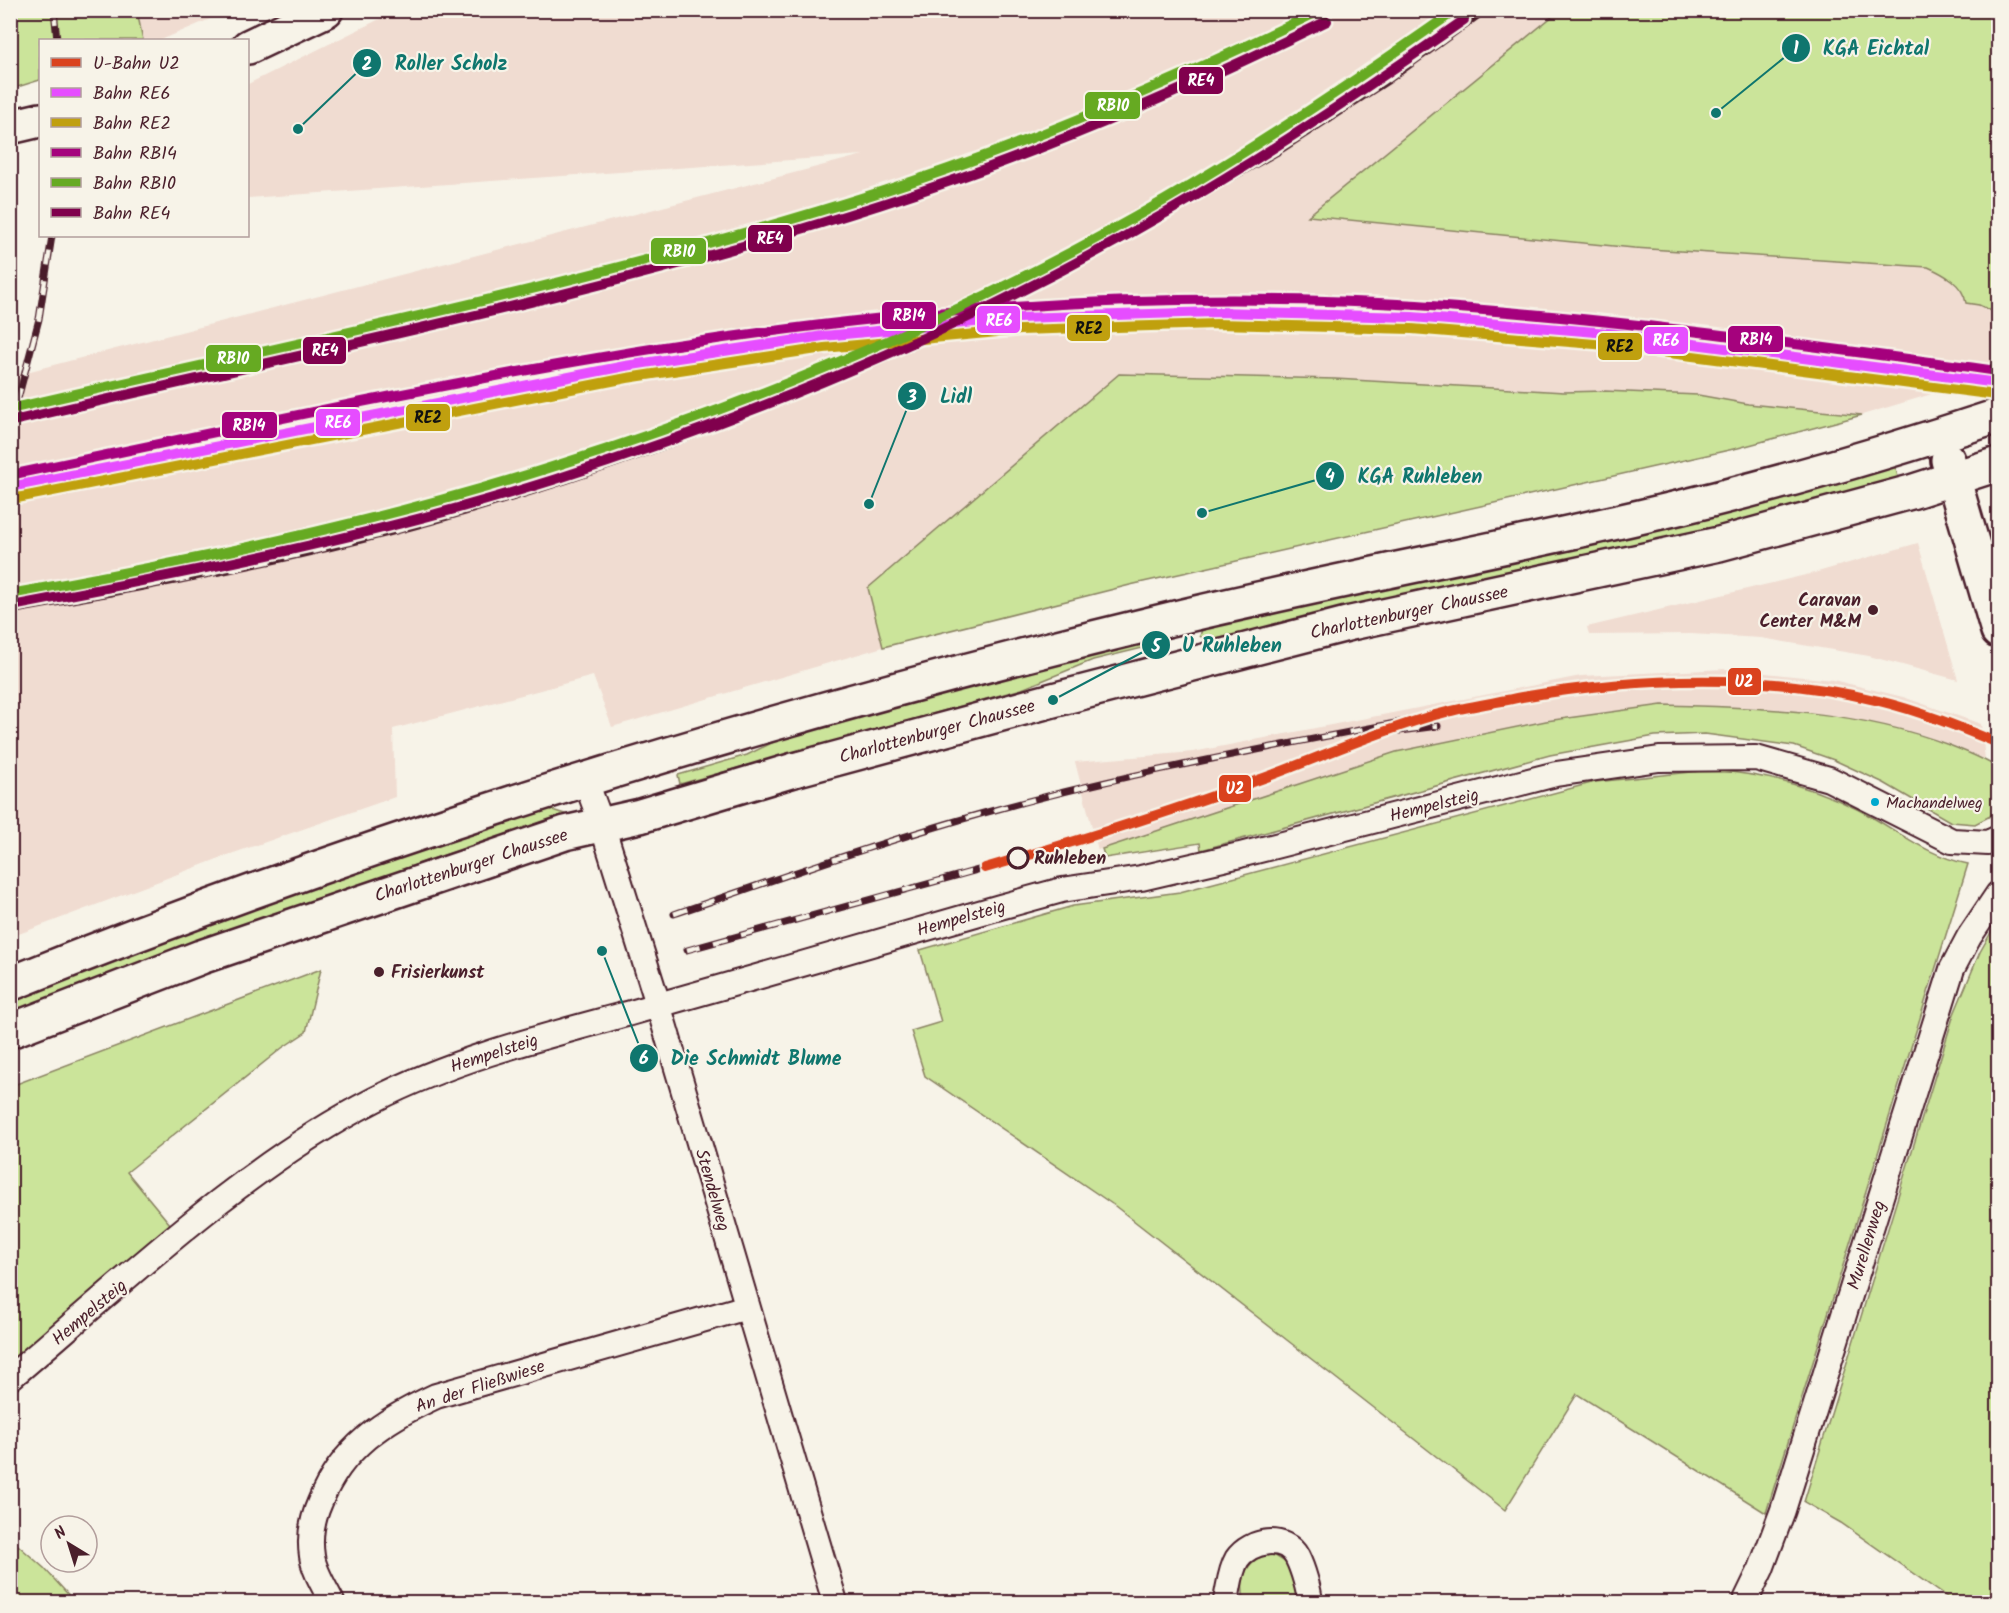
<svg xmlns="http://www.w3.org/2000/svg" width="2009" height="1613" viewBox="0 0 2009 1613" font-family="Kalam,sans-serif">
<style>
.built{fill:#f0dcd1}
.green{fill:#cbe49a;stroke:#8a8262;stroke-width:1.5}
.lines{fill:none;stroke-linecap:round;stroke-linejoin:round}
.street-casing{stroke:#4a1f2b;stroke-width:28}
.secondary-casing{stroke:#4a1f2b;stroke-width:38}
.street{stroke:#f7f3e8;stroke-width:24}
.secondary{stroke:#f7f3e8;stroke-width:33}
.rail-casing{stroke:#4a1f2b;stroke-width:7}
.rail{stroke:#f7f3e8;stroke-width:4.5;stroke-dasharray:14;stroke-linecap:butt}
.rail-1-casing{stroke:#f7f3e8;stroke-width:15}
.rail-2-casing{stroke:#f7f3e8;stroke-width:15}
.rail-3-casing{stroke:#f7f3e8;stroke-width:15}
.rail-4-casing{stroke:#f7f3e8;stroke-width:15}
.rail-5-casing{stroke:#f7f3e8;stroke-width:15}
.rail-1{stroke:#e64dff;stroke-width:10}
.rail-2{stroke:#c0a00f;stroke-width:10}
.rail-3{stroke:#a5027d;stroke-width:10}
.rail-4{stroke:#6a2;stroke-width:10}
.rail-5{stroke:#80004d;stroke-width:10}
.metro-1-casing{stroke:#f7f3e8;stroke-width:15}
.metro-1{stroke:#da421e;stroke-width:10}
.poi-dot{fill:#4a1f2b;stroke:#f7f3e8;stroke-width:2}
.bus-dot{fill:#00a9ce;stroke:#f7f3e8;stroke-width:2}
.stop-dot{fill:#f7f3e8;stroke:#4a1f2b;stroke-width:3}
.labels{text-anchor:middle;stroke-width:4.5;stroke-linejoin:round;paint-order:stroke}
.bus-label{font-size:16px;fill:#4a1f2b;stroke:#f7f3e8;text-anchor:start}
.poi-label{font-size:18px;font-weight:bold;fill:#4a1f2b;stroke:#f7f3e8;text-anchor:end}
.street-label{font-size:18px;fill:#4a1f2b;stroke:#f7f3e8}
.stop-label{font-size:18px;font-weight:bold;fill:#4a1f2b;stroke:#f7f3e8;text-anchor:start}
.leader{fill:none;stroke:#0f766e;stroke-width:2}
.callout-dot{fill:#0f766e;stroke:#f7f3e8;stroke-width:2}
.mark-label{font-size:18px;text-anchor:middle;font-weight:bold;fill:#fff}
.callout-label{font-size:20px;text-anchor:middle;font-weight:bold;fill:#0f766e;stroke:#f7f3e8;stroke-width:4.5;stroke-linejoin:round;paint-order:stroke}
.line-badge{stroke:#f7f3e8;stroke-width:2}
.badge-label{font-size:16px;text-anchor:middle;font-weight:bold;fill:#fff}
.pale-badge-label{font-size:16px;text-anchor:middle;font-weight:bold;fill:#111}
</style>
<rect width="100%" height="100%" fill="#f7f3e8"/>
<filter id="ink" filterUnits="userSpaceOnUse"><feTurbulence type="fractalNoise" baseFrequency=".0167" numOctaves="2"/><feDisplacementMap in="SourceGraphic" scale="12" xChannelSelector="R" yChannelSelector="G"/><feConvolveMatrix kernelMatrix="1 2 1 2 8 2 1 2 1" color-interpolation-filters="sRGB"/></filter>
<g filter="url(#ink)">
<g class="built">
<polygon points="137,11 229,11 161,40 143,40"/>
<polygon points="396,11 1559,11 1309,216 1634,248 1928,267 1947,276 1965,295 1966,303 1979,305 1998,314 1998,374 1862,415 1748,404 1698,395 1604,391 1564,392 1335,379 1120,374 868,588 883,647 612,727 593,676 393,729 395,797 228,855 11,937 11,376 863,155 248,198 248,84"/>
<polygon points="1918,543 1958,680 1869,656 1761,638 1691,634 1589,635 1587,627 1814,573"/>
<polygon points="1726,669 1833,680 1903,697 1981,724 1985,759 1920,734 1852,719 1763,708 1662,705 1546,721 1396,752 1098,850 1075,762 1193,752 1581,676"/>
</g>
<g class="green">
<polygon points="11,10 137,11 143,40 40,40 40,80 11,89"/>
<path d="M1559,11H1998V314L1979,305L1966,303C1963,284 1944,274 1928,267L1634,248L1308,216Z"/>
<polygon points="1119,374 1335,379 1564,392 1604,391 1698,395 1748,404 1862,415 1738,448 1130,585 883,647 868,588"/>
<polygon points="1895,465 1899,481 1761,519 1207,641 1200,636 1203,626"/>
<polygon points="1157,635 1159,644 1093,660 1022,689 680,784 678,775 747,755 790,734"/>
<path d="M1662,705C1759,707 1858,710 1949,745C1967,752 1983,758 1998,768V812L1975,824L1951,822L1884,783L1834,760L1794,746L1705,734L1655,736L1550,755L1201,850L1200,843L1105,858L1102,849L1396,752L1546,721Z"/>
<path d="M1711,770C1763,774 1810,785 1857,809C1895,828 1926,856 1968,864L1766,1513L1577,1394L1505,1510L1115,1206L925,1076L911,1031L941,1022L920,950L1073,906L1180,892L1595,782Z"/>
<polygon points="546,808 568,815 426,861 11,1014 11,1000 296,893"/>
<polygon points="1998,920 1998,1602 1954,1602 1841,1523 1804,1502 1954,1014 1980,952"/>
<polygon points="321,969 306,1032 282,1048 127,1172 179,1235 11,1378 11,1086"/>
<polygon points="11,1539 44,1568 75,1602 11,1602"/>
<path d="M1274,1555L1290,1565L1301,1602H1245C1238,1579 1247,1555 1274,1555Z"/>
</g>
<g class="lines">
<g class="street-casing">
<g id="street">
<polyline points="585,779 602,825 658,1004 835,1602"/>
<path d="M10,1378C122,1283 243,1167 374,1100C456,1058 546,1036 634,1012C756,977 878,943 1000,907L1062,890L1141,878L1240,855L1556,774L1659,759L1756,758L1829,779L1952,841L1988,843L1998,838"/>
<path d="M1226,1600C1229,1587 1230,1571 1237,1559C1250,1540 1285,1534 1297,1557C1303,1569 1309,1590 1310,1602"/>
<path d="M332,1602C325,1588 314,1571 312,1556C309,1537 312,1520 320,1502C342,1447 384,1420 436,1396L747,1307"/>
<polyline points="1745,1602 1761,1569 1783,1510 1952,969 1969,937 1998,894"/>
</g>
</g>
<g class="secondary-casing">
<g id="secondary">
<polyline points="248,47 326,10"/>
<polyline points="10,127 40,120"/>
<polyline points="1948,460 1998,631"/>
<path d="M10,984C386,832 776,714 1171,619C1329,581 1489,552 1648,515C1767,488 1883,454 1998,416"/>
<polyline points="10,1031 201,957 565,833 640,816 794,770 1053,700 1351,623 1719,544 1911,492 1998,464"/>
</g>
</g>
<use href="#street" class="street"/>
<use href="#secondary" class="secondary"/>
<g class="rail-casing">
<g id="rail">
<polyline points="54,10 57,40"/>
<polyline points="1075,267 1276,153 1389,80 1486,10"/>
<polyline points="10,429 39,319 52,236"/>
<path d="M10,611C124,591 237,571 349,543C518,502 683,444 843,376"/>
<polyline points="1377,734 1438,726"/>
<path d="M674,914C783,877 891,838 1002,808C1145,769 1290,744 1436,715"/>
<polyline points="687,950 985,868"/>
</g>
</g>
<use href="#rail" class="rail"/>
<g class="rail-1-casing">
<polyline id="rail-1" points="10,487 625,366 823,336 1019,318 1216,312 1412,317 1608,333 1998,383"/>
</g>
<g class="rail-2-casing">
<polyline id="rail-2" points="12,499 627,378 824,348 1020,330 1216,324 1412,329 1607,345 1996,395"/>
</g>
<g class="rail-3-casing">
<path id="rail-3" d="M10,475C340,407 678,328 1014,307C1148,298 1283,297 1417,305C1612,318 1805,345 1998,371"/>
</g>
<g class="rail-4-casing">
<g id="rail-4">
<path d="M10,409C299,342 591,284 874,194C1028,145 1176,81 1321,10"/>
<path d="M10,594C192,561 373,524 549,468C762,401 972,312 1165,200C1265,142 1361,77 1456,10"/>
</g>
</g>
<g class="rail-5-casing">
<g id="rail-5">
<path d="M13,421C303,353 596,296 879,205C1034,156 1182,92 1327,21"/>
<path d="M12,606C194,572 376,536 553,480C767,412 977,323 1171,210C1272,152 1368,87 1464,20"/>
</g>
</g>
<use href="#rail-1" class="rail-1"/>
<use href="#rail-2" class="rail-2"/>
<use href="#rail-3" class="rail-3"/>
<use href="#rail-4" class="rail-4"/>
<use href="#rail-5" class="rail-5"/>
<g class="metro-1-casing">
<path id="metro-1" d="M985,868C1078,841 1170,812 1261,779C1319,758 1375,732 1435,715C1463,707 1493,703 1522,697C1640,677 1762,672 1879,701C1920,711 1959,727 1998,743"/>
</g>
<use href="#metro-1" class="metro-1"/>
</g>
</g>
<g class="poi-dot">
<circle cx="1873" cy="610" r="6"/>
<circle cx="379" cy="972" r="6"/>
</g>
<circle class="bus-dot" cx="1875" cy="802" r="5"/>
<circle class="stop-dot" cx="1018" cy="858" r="10"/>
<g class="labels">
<g class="bus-label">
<text x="1886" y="808">Machandelweg</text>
</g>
<g class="poi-label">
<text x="1861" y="606">Caravan<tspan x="1861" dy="21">Center M&amp;M</tspan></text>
<text x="391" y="978" text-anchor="start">Frisierkunst</text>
</g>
<g class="street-label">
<text transform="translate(1409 612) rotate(-12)" y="6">Charlottenburger Chaussee</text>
<text transform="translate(937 731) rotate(-15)" y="6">Charlottenburger Chaussee</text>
<text transform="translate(1434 805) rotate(-14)" y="6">Hempelsteig</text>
<text transform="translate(471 865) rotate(-18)" y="6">Charlottenburger Chaussee</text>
<text transform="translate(961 918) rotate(-16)" y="6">Hempelsteig</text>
<text transform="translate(494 1053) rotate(-18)" y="6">Hempelsteig</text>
<text transform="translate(713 1190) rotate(74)" y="6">Stendelweg</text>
<text transform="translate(1866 1245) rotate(-73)" y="6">Murellenweg</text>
<text transform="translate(89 1312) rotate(-40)" y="6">Hempelsteig</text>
<text transform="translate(480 1386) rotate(-18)" y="6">An der Fließwiese</text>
</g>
<g class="stop-label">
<text x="1034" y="864">Ruhleben</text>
</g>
</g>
<path class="leader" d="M1716 113L1796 48M298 129L367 63M869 504L912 396M1202 513L1330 476M1053 700L1156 645M602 951L644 1058"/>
<g class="callout-dot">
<circle cx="1716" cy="113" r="6"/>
<circle cx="298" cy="129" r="6"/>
<circle cx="869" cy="504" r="6"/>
<circle cx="1202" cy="513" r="6"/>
<circle cx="1053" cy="700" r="6"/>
<circle cx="602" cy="951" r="6"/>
<circle cx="1796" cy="48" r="15"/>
<circle cx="367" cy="63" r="15"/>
<circle cx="912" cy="396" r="15"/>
<circle cx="1330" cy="476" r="15"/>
<circle cx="1156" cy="645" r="15"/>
<circle cx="644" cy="1058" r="15"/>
</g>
<g class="mark-label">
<text x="1796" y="54">1</text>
<text x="367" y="70">2</text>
<text x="912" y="403">3</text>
<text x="1330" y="482">4</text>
<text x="1156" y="652">5</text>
<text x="644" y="1064">6</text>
</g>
<g class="callout-label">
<text x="1876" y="55">KGA Eichtal</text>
<text x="451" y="70">Roller Scholz</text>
<text x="956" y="403">Lidl</text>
<text x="1420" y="483">KGA Ruhleben</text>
<text x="1232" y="652">U Ruhleben</text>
<text x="756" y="1065">Die Schmidt Blume</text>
</g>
<g class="line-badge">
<rect x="1178" y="66" width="46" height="29" rx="6" fill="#80004d"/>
<rect x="1084" y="91" width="57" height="29" rx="6" fill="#6a2"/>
<rect x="747" y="224" width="46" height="29" rx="6" fill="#80004d"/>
<rect x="650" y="237" width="57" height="28" rx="6" fill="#6a2"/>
<rect x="881" y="301" width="56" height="29" rx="6" fill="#a5027d"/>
<rect x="976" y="305" width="45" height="29" rx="6" fill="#e64dff"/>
<rect x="1066" y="314" width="45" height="28" rx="6" fill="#c0a00f"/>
<rect x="1727" y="325" width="57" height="28" rx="6" fill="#a5027d"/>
<rect x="1643" y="326" width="46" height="29" rx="6" fill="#e64dff"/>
<rect x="1597" y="332" width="46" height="29" rx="6" fill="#c0a00f"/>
<rect x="302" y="336" width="45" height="29" rx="6" fill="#80004d"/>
<rect x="205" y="344" width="57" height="29" rx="6" fill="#6a2"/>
<rect x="405" y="403" width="46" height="29" rx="6" fill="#c0a00f"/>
<rect x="315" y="408" width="46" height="29" rx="6" fill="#e64dff"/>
<rect x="221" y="411" width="57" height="28" rx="6" fill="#a5027d"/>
<rect x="1727" y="667" width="35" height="29" rx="6" fill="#da421e"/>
<rect x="1218" y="774" width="34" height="29" rx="6" fill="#da421e"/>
</g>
<g class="badge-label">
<text x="1201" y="86">RE4</text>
<text x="1113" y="111">RB10</text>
<text x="770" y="244">RE4</text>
<text x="679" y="257">RB10</text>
<text x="909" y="321">RB14</text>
<text x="999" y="326">RE6</text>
<text x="1756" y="345">RB14</text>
<text x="1666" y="346">RE6</text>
<text x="325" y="356">RE4</text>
<text x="233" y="364">RB10</text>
<text x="338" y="428">RE6</text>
<text x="249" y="431">RB14</text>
<text x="1744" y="687">U2</text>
<text x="1235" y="794">U2</text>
</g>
<g class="pale-badge-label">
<text x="1089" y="334">RE2</text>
<text x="1620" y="352">RE2</text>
<text x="428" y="423">RE2</text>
</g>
<rect width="2009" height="1613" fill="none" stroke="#f7f3e8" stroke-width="36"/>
<rect x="18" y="18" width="1973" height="1577" fill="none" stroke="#4a1f2b" stroke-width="2" filter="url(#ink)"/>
<rect x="39" y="39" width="210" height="198" fill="#f7f3e8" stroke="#b29e9c" stroke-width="1.5"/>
<rect x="51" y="58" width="30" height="9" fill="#da421e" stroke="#b29e9c" stroke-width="1.5"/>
<text x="93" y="69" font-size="18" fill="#4a1f2b">U-Bahn U2</text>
<rect x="51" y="88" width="30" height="9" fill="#e64dff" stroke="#b29e9c" stroke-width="1.5"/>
<text x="93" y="99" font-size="18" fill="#4a1f2b">Bahn RE6</text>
<rect x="51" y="118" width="30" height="9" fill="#c0a00f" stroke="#b29e9c" stroke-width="1.5"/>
<text x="93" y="129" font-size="18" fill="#4a1f2b">Bahn RE2</text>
<rect x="51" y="148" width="30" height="9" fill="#a5027d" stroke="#b29e9c" stroke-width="1.5"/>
<text x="93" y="159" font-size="18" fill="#4a1f2b">Bahn RB14</text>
<rect x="51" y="178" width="30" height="9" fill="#66aa22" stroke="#b29e9c" stroke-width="1.5"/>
<text x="93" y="189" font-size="18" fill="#4a1f2b">Bahn RB10</text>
<rect x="51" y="208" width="30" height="9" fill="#80004d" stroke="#b29e9c" stroke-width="1.5"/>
<text x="93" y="219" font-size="18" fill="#4a1f2b">Bahn RE4</text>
<g transform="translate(69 1544) rotate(322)"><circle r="28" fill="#f7f3e8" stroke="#b29e9c" stroke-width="1.5"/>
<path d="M0-4.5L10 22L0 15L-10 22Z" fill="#4a1f2b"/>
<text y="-9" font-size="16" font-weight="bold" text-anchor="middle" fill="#4a1f2b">N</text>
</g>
</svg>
